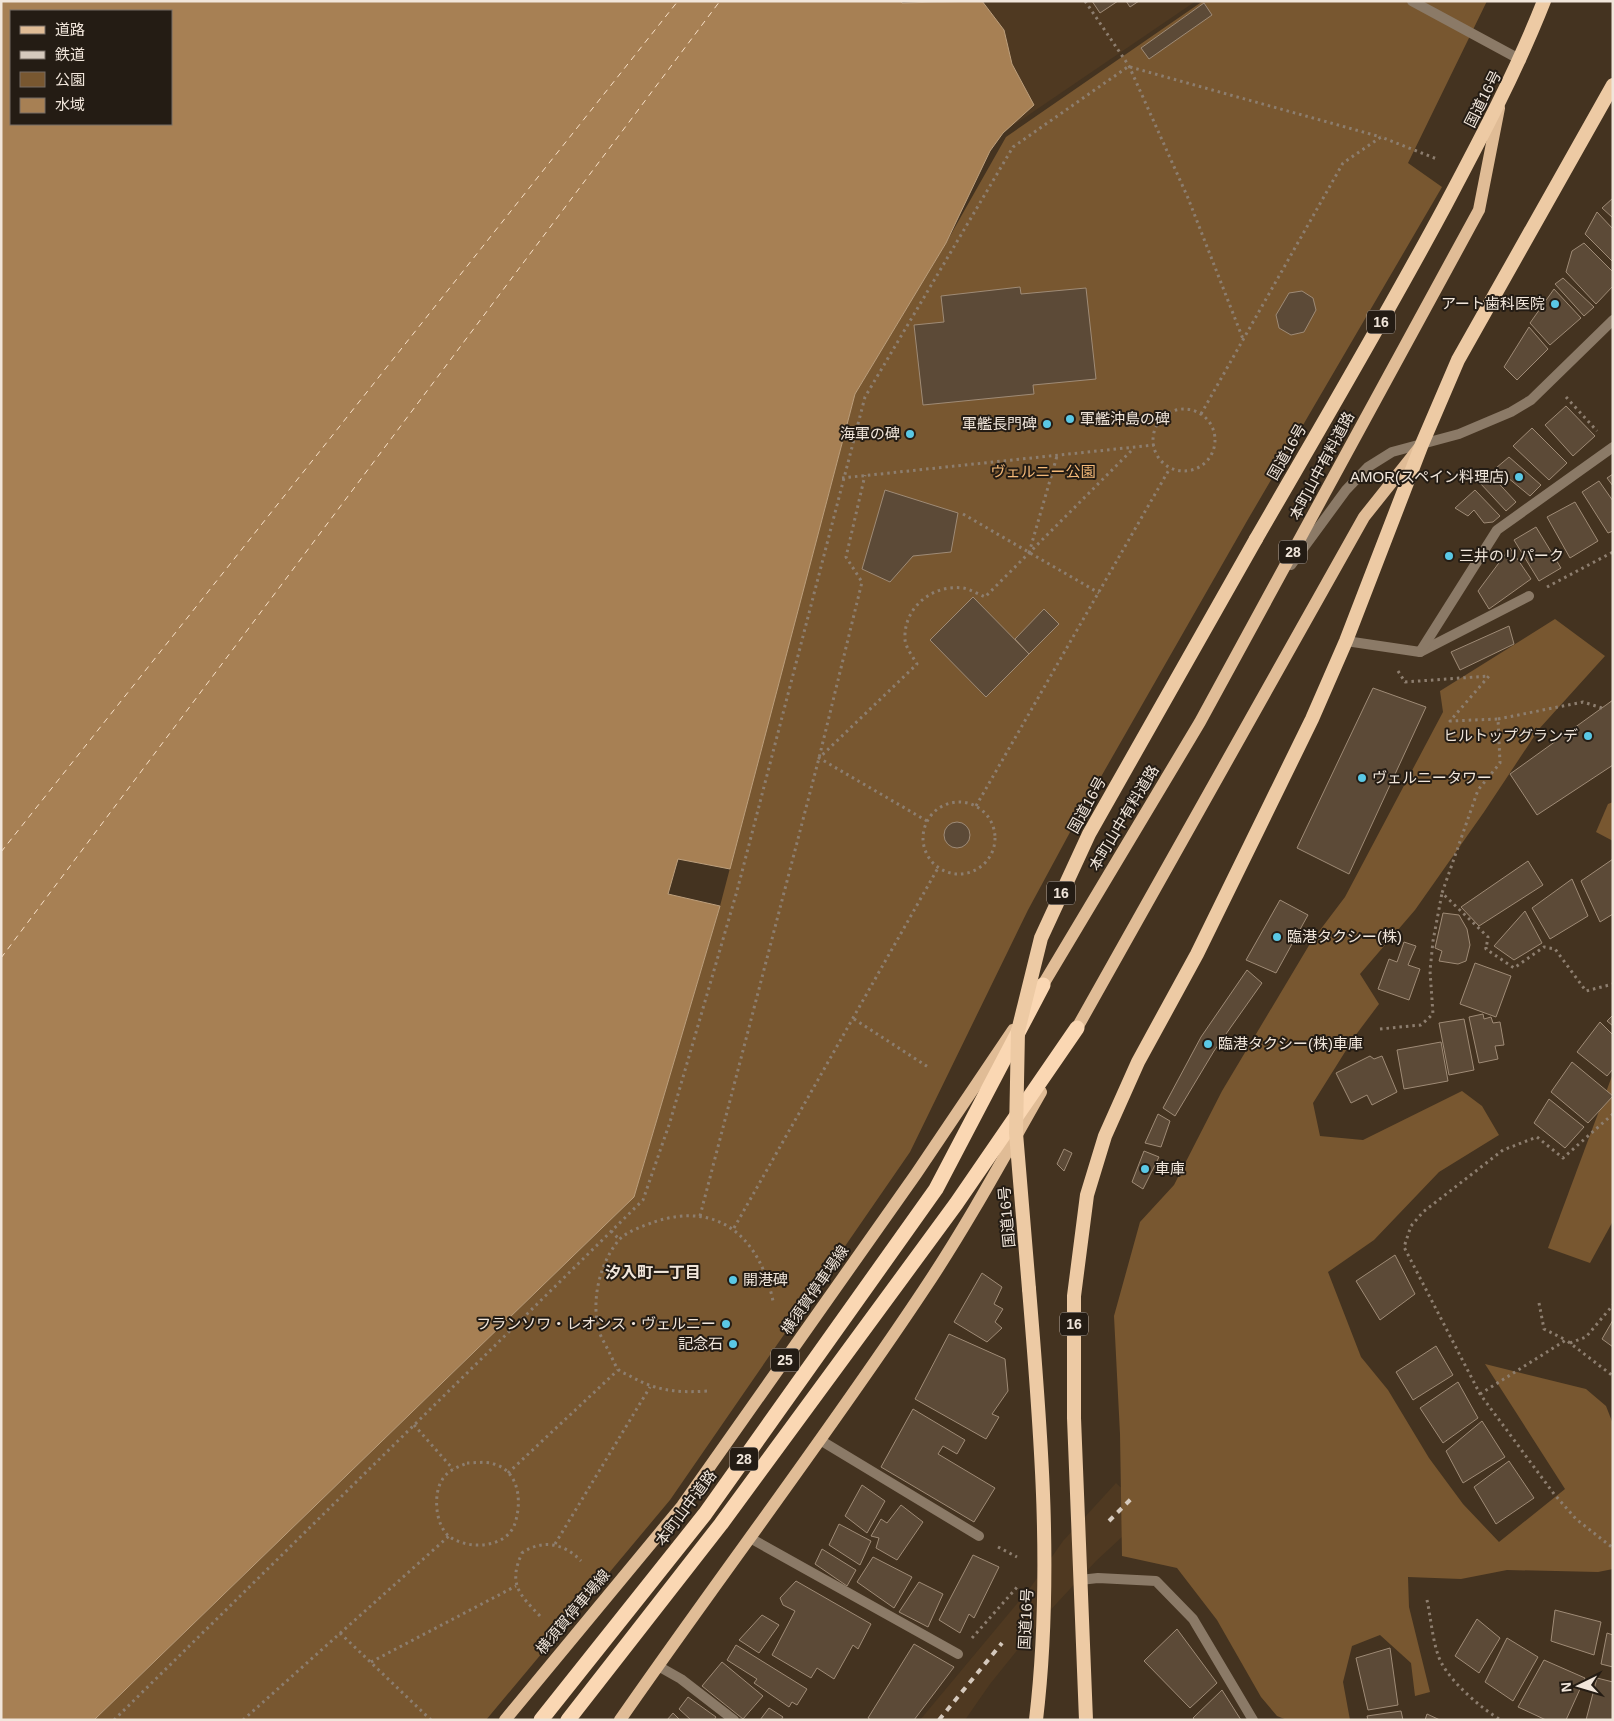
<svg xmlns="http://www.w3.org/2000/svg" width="1614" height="1721" viewBox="0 0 1614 1721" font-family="Helvetica,'Noto Sans JP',sans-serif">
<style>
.built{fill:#4f3921}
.green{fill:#785730}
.water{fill:#a78054;stroke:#bd9f7c;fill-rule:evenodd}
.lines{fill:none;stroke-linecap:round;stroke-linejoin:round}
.ferry{stroke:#f8e0c7;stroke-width:1;stroke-dasharray:6 5;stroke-linecap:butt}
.building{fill:#5c4a37;stroke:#9f8b76}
.path{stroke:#8d7e6f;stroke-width:3;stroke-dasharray:2.5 4;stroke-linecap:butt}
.service{stroke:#8b7a67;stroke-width:10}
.minor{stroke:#8b7a67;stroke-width:10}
.tertiary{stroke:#8b7a67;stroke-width:10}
.primary{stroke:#e0bc96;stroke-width:12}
.trunk{stroke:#edcaa4;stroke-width:14}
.motorway{stroke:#fad7b3;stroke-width:15}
.rail{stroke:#d5c9bd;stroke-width:4;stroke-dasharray:6 6;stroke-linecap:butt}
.trunk-bridge{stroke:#edcaa4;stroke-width:14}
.poi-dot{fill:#5ac8e5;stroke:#241c14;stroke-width:2}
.labels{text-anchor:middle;stroke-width:4;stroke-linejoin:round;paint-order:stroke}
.shield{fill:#241c14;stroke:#b4a99f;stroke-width:1}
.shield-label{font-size:14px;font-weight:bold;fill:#f1e6db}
.street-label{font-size:15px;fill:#f1e6db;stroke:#241c14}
.poi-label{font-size:15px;fill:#f1e6db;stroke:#241c14;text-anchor:end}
.park-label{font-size:15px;fill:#f4b978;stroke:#241c14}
.neighbourhood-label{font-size:16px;font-weight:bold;fill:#f1e6db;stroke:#241c14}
</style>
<rect width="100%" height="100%" fill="#443320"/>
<g class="built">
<polygon points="982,1 1196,1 1002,133 1033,104 1012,64 1004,30"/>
<polygon points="1116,1483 1148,1513 1096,1561 1044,1617 990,1684 965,1720 920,1720 1030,1588 1063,1541"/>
</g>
<g class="green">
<polygon points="1203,1 1487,1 1408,163 1442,187 1247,521 1082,810 1028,910 910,1152 670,1500 486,1720 94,1720 634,1197 720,906 855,394 946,243 1006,137"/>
<polygon points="1555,619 1605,656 1539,729 1484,812 1415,910 1360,974 1379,1004 1355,1036 1313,1103 1320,1136 1363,1140 1462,1091 1482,1106 1499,1135 1439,1172 1374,1240 1328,1272 1361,1357 1388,1390 1429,1458 1463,1504 1499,1542 1565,1489 1485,1364 1586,1389 1606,1406 1613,1424 1613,1569 1598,1572 1507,1570 1461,1579 1408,1577 1409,1607 1430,1692 1415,1696 1411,1663 1380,1635 1352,1646 1343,1682 1350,1720 1287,1720 1277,1716 1261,1697 1217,1620 1177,1568 1122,1556 1120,1434 1114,1316 1140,1222 1174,1185 1222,1091 1311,942 1345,897 1443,712 1440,691"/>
<polygon points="1613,802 1613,841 1596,832 1608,804"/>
<polygon points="1612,1076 1613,1221 1590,1263 1548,1248"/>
</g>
<path class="water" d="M1,1H901L902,3L982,1L1004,30L1012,64L1034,105L1003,133L990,151L946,243L855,394L730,869L678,859L668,894L720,906L634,1197L94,1720H1ZM11,11H171V124H11Z"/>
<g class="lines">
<g class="ferry">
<polyline points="1,852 678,1"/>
<polyline points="1,958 720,1"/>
</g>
</g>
<g class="building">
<polygon points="1092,1 1118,1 1100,13"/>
<polygon points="1126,1 1139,1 1130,7"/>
<polygon points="1204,3 1212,15 1149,59 1141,48"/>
<polygon points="1613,198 1613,218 1602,208"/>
<polygon points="1597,212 1613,229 1613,262 1585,234"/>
<polygon points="1584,243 1613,272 1613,286 1596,304 1566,272 1572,251"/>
<polygon points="1563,278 1594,307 1584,316 1555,284"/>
<polygon points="1020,287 1021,294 1086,288 1096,379 1033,385 1034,394 923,405 914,325 944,322 941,296"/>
<polygon points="1554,289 1581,318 1550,345 1530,323"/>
<polygon points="1302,291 1313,298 1316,310 1304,332 1291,335 1279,328 1276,315 1289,293"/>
<polygon points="1529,327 1548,349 1517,380 1504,367"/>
<polygon points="1566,406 1595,436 1573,456 1545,425"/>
<polygon points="1532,428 1567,463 1549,480 1513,446"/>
<polygon points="1509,457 1541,485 1530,496 1496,468"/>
<polygon points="1490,474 1516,502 1506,511 1480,483"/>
<polygon points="1613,474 1613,486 1607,478"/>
<polygon points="1599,481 1613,501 1613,531 1608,533 1582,492"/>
<polygon points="885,490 958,513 951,552 913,556 890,582 862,569"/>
<polygon points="1475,490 1500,516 1493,522 1484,523 1474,510 1468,516 1455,508"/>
<polygon points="1575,502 1598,541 1570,558 1547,517"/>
<polygon points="1536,527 1561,568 1539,581 1514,540"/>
<polygon points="1510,548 1531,579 1489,609 1478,591"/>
<polygon points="973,597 1029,654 986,697 930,640"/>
<polygon points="1044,609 1059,624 1029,654 1015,639"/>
<polygon points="1509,626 1514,644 1460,670 1451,652"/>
<polygon points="1373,688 1426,707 1349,874 1297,848"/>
<polygon points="1613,700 1613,765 1537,815 1510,774"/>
<circle cx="957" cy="835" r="13"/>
<polygon points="1613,859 1613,914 1600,922 1581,881"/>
<polygon points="1528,861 1543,885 1479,926 1461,907"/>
<polygon points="1572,879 1588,916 1550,939 1532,908"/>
<polygon points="1280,900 1308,915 1276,973 1246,960"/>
<polygon points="1525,911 1542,943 1514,960 1494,946"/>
<polygon points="1443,913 1459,915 1467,929 1470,945 1466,961 1458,964 1439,961 1442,951 1435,948"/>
<polygon points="1404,942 1416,946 1408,965 1420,969 1409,1000 1378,989 1389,959 1397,962"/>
<polygon points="1475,963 1511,976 1496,1017 1460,1004"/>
<polygon points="1247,970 1262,983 1214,1051 1175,1116 1163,1108 1201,1037"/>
<polygon points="1483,1014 1484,1019 1491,1017 1493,1023 1500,1022 1504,1045 1495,1046 1498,1059 1479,1063 1469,1017"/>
<polygon points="1613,1015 1613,1026 1607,1021"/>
<polygon points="1464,1019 1474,1070 1449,1075 1439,1023"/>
<polygon points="1600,1022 1613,1035 1613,1069 1607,1076 1577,1052"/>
<polygon points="1441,1042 1448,1081 1404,1089 1397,1050"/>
<polygon points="1370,1056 1374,1059 1382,1056 1397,1092 1372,1105 1367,1095 1351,1103 1336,1073"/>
<polygon points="1572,1062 1613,1096 1588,1123 1551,1092"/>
<polygon points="1549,1099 1584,1127 1565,1148 1534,1123"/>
<polygon points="1158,1114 1170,1121 1161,1147 1145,1143"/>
<polygon points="1064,1149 1072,1153 1064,1171 1057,1164"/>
<polygon points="1144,1151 1159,1157 1143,1189 1132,1182"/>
<polygon points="1395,1255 1415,1294 1380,1320 1356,1281"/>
<polygon points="982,1273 1002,1287 994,1304 1003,1309 995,1322 1002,1328 987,1342 954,1322"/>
<polygon points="1613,1320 1613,1347 1602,1339"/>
<polygon points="949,1334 1005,1359 1008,1391 992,1414 999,1417 986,1439 915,1399"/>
<polygon points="1436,1346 1453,1375 1413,1400 1396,1372"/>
<polygon points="1458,1382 1478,1418 1443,1443 1420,1408"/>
<polygon points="913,1409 965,1440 957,1454 943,1446 938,1454 995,1488 974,1522 881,1467"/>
<polygon points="1482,1421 1505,1457 1463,1483 1446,1451"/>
<polygon points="1509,1461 1534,1498 1496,1524 1474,1487"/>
<polygon points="862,1485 885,1501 867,1533 845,1516"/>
<polygon points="901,1505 923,1522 897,1560 876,1548 879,1538 871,1536 881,1519 887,1523"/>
<polygon points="839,1524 871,1541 860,1565 829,1545"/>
<polygon points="822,1549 856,1570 847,1586 815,1564"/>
<polygon points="973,1555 999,1567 974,1618 969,1614 960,1633 939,1620"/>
<polygon points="873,1557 912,1577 894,1608 857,1582"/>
<polygon points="796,1581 871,1624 858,1649 853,1645 834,1679 817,1668 811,1678 772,1655 795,1611 783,1605 780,1598"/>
<polygon points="919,1582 943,1594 928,1627 899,1612"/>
<polygon points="1555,1610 1601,1622 1594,1655 1551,1641"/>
<polygon points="762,1615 779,1625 759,1653 739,1640"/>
<polygon points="1477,1619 1500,1638 1479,1673 1455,1656"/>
<polygon points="1177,1629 1217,1683 1190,1708 1144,1661"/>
<polygon points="1607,1633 1613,1635 1613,1667 1601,1664"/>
<polygon points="1507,1638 1538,1657 1513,1701 1485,1682"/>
<polygon points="914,1644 954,1667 914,1720 871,1720 868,1718"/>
<polygon points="736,1645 807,1689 797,1705 792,1702 789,1707 754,1683 757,1679 727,1660"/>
<polygon points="1390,1648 1398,1705 1368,1710 1356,1658"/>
<polygon points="1544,1660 1585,1678 1566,1720 1546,1720 1518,1707"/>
<polygon points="722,1662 763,1696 743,1719 702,1686"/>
<polygon points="1597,1678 1613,1682 1613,1720 1586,1720"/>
<polygon points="1222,1690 1241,1720 1195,1720 1193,1718"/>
<polygon points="688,1697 716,1717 714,1720 691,1720 679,1709"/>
<polygon points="769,1708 783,1717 781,1720 760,1720"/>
<polygon points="1401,1711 1403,1720 1368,1720 1367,1716"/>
<polygon points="673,1713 680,1720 667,1720"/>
<polygon points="1427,1714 1440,1720 1425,1720"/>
</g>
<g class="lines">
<g class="path">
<polyline points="1085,1 1129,66 1188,198 1243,339"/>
<polyline points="1130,67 1381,137"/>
<polyline points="1566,397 1597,431"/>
<circle cx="1184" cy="440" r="31"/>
<polyline points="1201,414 1343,163 1381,137 1437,159"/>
<polyline points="842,478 1154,445"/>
<polyline points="963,514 1099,593"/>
<polyline points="1029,553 1057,456"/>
<polyline points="1547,587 1613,552"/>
<polyline points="1398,671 1405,682 1489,676 1450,721 1498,719 1500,763 1478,790 1442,893 1488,937 1486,949"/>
<polyline points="1498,719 1583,702 1602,708"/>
<circle cx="959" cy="838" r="36"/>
<polyline points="976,806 1170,468"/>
<path d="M927,821L819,758L917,664C913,657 906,648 905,640C903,608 932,584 963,588C970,589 978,594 985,597L1133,449"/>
<polyline points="1486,947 1486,949 1514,968 1544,947 1555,949 1586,991 1613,984"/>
<polyline points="854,1019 928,1067"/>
<polyline points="1380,1029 1421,1025 1433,1014 1430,971 1433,941 1442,893"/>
<polyline points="1613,1114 1563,1158 1537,1137 1503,1150 1423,1212 1411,1226 1404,1247 1480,1394 1554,1494 1576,1519 1613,1548"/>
<polyline points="700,1216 819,758 862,582 846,557 865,475"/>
<polyline points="734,1228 938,868"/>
<polyline points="611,1231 619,1239"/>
<polyline points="1539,1303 1544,1329 1566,1340"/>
<polyline points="1570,1343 1586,1337 1613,1305"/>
<path d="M707,1391C678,1393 656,1391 630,1376C627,1374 620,1372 618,1369C614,1364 612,1357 609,1352C606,1345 601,1338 599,1331C591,1301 599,1265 618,1241C625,1232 643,1226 654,1222C720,1200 760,1239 773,1301"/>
<polyline points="1480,1394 1566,1340 1613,1376"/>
<polyline points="414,1425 453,1469"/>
<path d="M467,1463C475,1463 487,1461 494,1464C521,1472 522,1505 514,1526C504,1548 469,1550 450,1537C435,1526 433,1494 442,1480C448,1470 458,1467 467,1463Z"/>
<polyline points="508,1473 618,1370"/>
<polyline points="555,1544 650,1387"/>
<polyline points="998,1547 1017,1557"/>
<path d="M1427,1600C1431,1618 1433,1648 1442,1664C1453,1684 1482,1709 1501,1720"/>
<path d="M540,1616C519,1594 508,1584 522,1553C542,1539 564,1543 581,1561"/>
<polyline points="340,1633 431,1720"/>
<polyline points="972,1638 1019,1585"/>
<polyline points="371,1662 516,1586"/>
<polyline points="114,1720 643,1200 670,1122 737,891 865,397 1013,147 1129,66"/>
<polyline points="243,1720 449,1536"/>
</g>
<g class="service">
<polyline points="1412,1 1521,60"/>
<polyline points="1420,652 1529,596"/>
<polyline points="1080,1580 1098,1578 1156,1581 1193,1619 1253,1720"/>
<polyline points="658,1666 681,1679 734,1720"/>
</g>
<g class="minor">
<polyline points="1346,641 1420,652 1497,530 1613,447"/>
<polyline points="820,1440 979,1536"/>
<polyline points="750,1538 958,1654"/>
</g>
<polyline class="tertiary" points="1291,565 1346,490 1368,467 1392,452 1459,434 1511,412 1531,400 1613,320"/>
<g class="primary">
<polyline points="1038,993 1200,722 1479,210 1499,108"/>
<polyline points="1073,1035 1364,517 1419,448"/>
<polyline points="505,1720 682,1506 916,1174 1013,1030"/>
<path d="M620,1720C720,1576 826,1437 923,1291C966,1227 1003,1159 1041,1092"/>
</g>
<g class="trunk">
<path d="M1256,539C1320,428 1385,318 1445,206C1481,138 1516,72 1544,1"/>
<path d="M1029,1289C1041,1432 1053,1577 1036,1720"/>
<polyline points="1086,1720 1074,1418 1074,1296 1087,1195 1105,1136 1138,1062 1197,954 1312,719 1346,641 1422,444 1458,360 1613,85"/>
</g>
<g class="motorway">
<polyline points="541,1720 705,1514 936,1189 1043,985"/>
<polyline points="568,1720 721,1524 956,1204 1077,1028"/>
</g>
<g class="rail">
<polyline points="1109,1521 1131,1499"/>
<polyline points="939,1720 1002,1643"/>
</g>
<polyline class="trunk-bridge" points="1029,1289 1016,1133 1018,1031 1041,938 1089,834 1256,539"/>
</g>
<g class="poi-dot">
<circle cx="1555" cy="304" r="5"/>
<circle cx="1070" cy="419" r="5"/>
<circle cx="1047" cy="424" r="5"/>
<circle cx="910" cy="434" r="5"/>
<circle cx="1519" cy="477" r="5"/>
<circle cx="1449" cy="556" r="5"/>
<circle cx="1588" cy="736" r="5"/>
<circle cx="1362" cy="778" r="5"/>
<circle cx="1277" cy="937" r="5"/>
<circle cx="1208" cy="1044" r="5"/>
<circle cx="1145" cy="1169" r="5"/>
<circle cx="733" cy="1280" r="5"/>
<circle cx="726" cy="1324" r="5"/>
<circle cx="733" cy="1344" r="5"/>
</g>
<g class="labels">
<g class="shield">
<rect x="1367" y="310.5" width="28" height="23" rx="4"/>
<rect x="1279" y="540.5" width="28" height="23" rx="4"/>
<rect x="1047" y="881.5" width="28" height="23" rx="4"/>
<rect x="1060" y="1312.5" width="28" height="23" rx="4"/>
<rect x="771" y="1348.5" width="28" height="23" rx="4"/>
<rect x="730" y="1447.5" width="28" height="23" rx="4"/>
</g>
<g class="shield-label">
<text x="1381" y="327">16</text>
<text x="1293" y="557">28</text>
<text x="1061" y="898">16</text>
<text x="1074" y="1329">16</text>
<text x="785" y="1365">25</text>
<text x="744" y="1464">28</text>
</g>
<g class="street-label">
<text transform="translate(1483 99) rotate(-63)" y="5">国道16号</text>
<text transform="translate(1287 452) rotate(-60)" y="5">国道16号</text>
<text transform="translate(1322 466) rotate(-62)" y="5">本町山中有料道路</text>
<text transform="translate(1087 805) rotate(-61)" y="5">国道16号</text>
<text transform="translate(1124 818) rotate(-59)" y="5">本町山中有料道路</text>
<text transform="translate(1007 1217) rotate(-95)" y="5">国道16号</text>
<text transform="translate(815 1290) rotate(-55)" y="5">横須賀停車場線</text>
<text transform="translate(686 1508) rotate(-53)" y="5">本町山中道路</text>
<text transform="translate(573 1612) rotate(-50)" y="5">横須賀停車場線</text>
<text transform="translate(1026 1619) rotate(-87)" y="5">国道16号</text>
</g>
<g class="poi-label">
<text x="1545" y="309">アート歯科医院</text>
<text x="1080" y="424" text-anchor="start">軍艦沖島の碑</text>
<text x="1037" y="429">軍艦長門碑</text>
<text x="900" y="439">海軍の碑</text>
<text x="1509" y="482">AMOR(スペイン料理店)</text>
<text x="1459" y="561" text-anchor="start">三井のリパーク</text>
<text x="1578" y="741">ヒルトップグランデ</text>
<text x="1372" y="783" text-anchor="start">ヴェルニータワー</text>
<text x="1287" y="942" text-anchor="start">臨港タクシー(株)</text>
<text x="1218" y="1049" text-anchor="start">臨港タクシー(株)車庫</text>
<text x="1155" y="1174" text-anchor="start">車庫</text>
<text x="743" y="1285" text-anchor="start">開港碑</text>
<text x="716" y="1329">フランソワ・レオンス・ヴェルニー</text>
<text x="723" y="1349">記念石</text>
</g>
<g class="park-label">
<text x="1043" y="477">ヴェルニー公園</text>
</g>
<g class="neighbourhood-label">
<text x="653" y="1278">汐入町一丁目</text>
</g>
</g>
<rect width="1614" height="1721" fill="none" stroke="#f1e6db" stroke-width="5"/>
<rect x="10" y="10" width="162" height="115" fill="#241c14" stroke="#766d64"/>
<rect x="20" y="26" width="25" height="8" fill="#e0bc96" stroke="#766d64"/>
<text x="55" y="35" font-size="15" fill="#f1e6db">道路</text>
<rect x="20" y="51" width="25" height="8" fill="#d5c9bd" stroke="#766d64"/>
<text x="55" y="60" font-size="15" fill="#f1e6db">鉄道</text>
<rect x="20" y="72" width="25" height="15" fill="#785730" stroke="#766d64"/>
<text x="55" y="85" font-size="15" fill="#f1e6db">公園</text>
<rect x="20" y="98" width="25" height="15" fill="#a78054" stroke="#766d64"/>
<text x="55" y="110" font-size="15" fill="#f1e6db">水域</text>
<g transform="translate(1579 1686) rotate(265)" stroke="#241c14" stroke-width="4" paint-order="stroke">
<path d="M0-4L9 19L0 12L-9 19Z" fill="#f1e6db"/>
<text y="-8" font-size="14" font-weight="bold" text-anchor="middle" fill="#f1e6db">N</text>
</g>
</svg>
